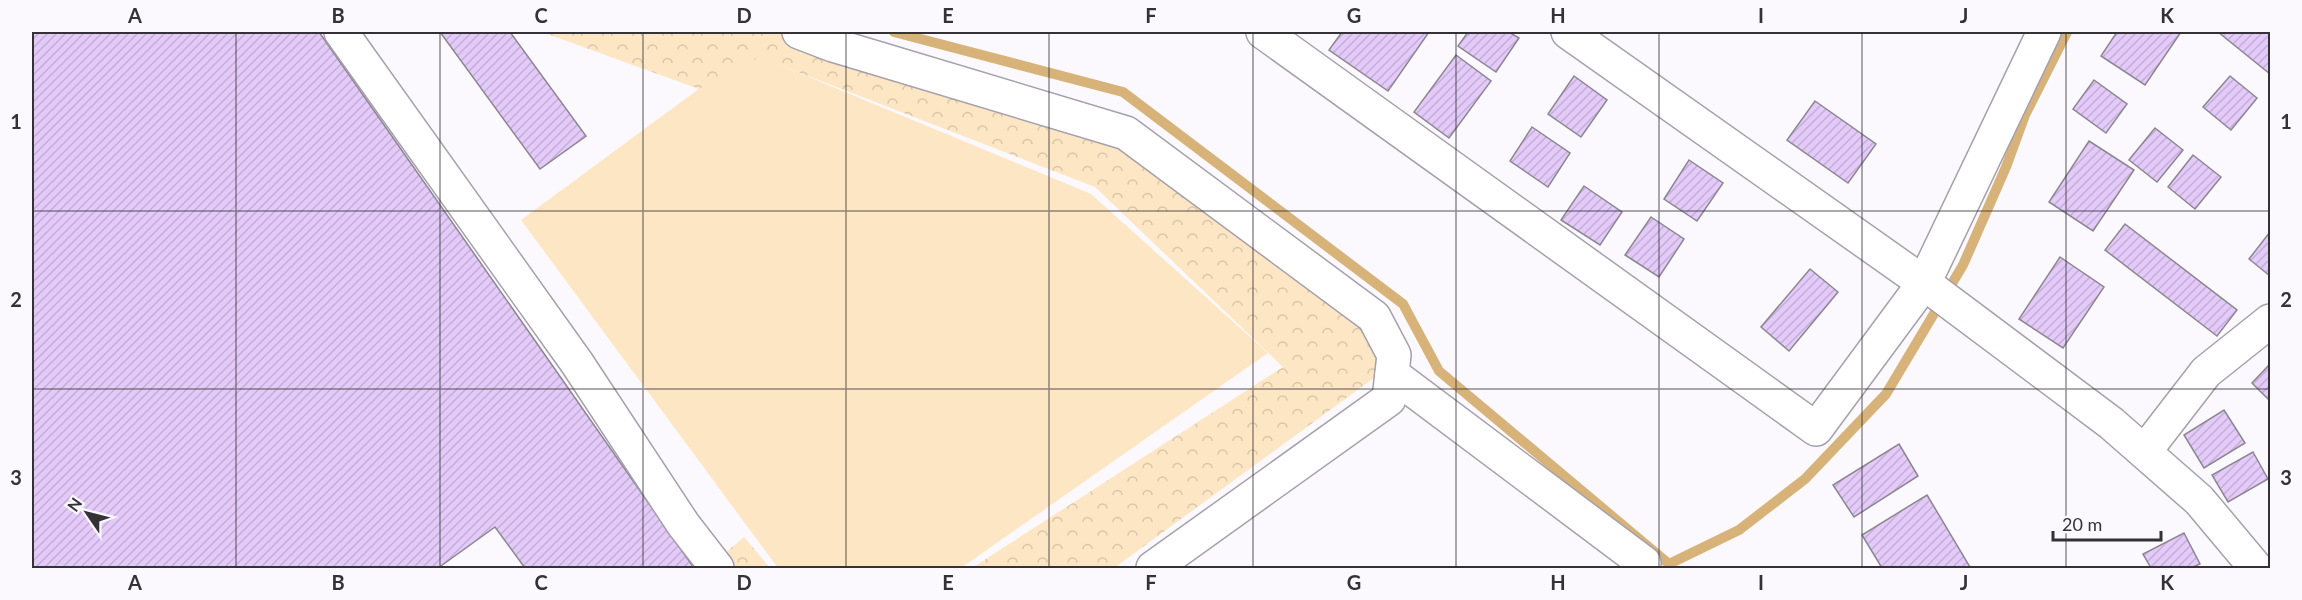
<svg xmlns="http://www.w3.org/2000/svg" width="2302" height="600" viewBox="0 0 2302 600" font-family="Lato,sans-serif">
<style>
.grass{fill:#fde6c3}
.forest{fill:url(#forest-crowns)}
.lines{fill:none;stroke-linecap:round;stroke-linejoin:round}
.stream{stroke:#d8b379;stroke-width:10}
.building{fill:url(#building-hatch);stroke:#8b8690;stroke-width:1.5}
.minor-casing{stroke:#a6a0ab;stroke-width:36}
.minor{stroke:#fff;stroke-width:33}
.grid{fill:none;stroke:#353237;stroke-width:1.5;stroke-opacity:0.55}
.neatline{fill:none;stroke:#353237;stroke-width:2}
.grid-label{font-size:20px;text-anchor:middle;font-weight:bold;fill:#353237}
</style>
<defs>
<pattern id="forest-crowns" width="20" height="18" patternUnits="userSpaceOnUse" patternTransform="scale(1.5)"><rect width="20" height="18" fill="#fde6c3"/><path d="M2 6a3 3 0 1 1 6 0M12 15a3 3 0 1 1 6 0" fill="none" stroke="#d9c6a8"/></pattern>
<pattern id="building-hatch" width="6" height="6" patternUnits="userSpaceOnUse" patternTransform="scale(1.5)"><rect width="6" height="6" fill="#e3caf9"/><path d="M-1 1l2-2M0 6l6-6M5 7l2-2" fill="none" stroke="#c3aed6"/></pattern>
</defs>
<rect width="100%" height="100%" fill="#fcf9fe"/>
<polygon class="grass" points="749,52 1091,194 1268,353 961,568 778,568 521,220"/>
<g class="forest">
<polygon points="542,32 821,32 1135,140 1355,302 1393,364 1114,568 972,568 1283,367 1095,187 759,57 699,89"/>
<polygon points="744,537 770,568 717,568 713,563"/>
</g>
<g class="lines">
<g class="stream">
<polyline points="894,32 1123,92 1403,304 1439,371 1669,564 1671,568"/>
<polyline points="1669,564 1739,530 1805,479 1886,394 1963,265 2006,167 2025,115 2067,32"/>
</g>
</g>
<g class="building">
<polygon points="34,32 319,32 694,568 525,568 495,527 438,568 32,568 32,33"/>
<polygon points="440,32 510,32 586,136 540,169"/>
<polygon points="1342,32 1429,32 1388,91 1329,50"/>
<polygon points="1468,32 1509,32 1519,38 1496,72 1458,46"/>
<polygon points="2117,32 2181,32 2145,85 2101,56"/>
<polygon points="2218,32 2270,32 2270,74"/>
<polygon points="1456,55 1491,81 1449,138 1414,112"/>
<polygon points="1574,76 1607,100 1581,137 1548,114"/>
<polygon points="2230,76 2257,98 2231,130 2203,107"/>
<polygon points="2094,80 2127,104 2106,133 2073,109"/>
<polygon points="1815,101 1876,144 1848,183 1787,140"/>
<polygon points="1532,127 1570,153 1548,187 1510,161"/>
<polygon points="2155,128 2183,150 2157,182 2129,160"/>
<polygon points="2089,141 2134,170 2093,231 2049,202"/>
<polygon points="2193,155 2221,177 2195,209 2168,187"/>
<polygon points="1689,160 1723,183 1697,221 1664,199"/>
<polygon points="1584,186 1622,212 1600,245 1561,220"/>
<polygon points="1651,217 1684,239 1659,277 1625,255"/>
<polygon points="2125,224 2237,310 2217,336 2105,250"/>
<polygon points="2270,232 2270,276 2249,259"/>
<polygon points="2060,257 2104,287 2063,348 2019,319"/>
<polygon points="1810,269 1838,292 1789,351 1761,327"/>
<polygon points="2270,364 2270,401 2252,383"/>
<polygon points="2224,410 2245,443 2204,468 2184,435"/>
<polygon points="1899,444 1918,476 1854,517 1833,485"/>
<polygon points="2253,452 2268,479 2228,502 2212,475"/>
<polygon points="1927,495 1970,567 1967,568 1882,568 1862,535"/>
<polygon points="2184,533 2200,564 2191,568 2151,568 2143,554"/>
</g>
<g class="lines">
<g class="minor-casing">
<g id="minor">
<polyline points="341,32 577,363 683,524 717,568"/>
<polyline points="799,32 833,45 1126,133 1374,317 1394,355 1389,399 1153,568"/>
<polyline points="1263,32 1816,429 1924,283 2044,32"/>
<polyline points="1568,32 1924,283 2111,423 2199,500 2256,568"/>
<polyline points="1392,374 1644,563 1639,568"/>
<polyline points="2145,451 2206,372 2270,321"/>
</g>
</g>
<use href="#minor" class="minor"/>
</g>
<path class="grid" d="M236,32V568M440,32V568M643,32V568M846,32V568M1049,32V568M1253,32V568M1456,32V568M1659,32V568M1862,32V568M2066,32V568M32,211H2270M32,389H2270"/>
<rect width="2302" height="600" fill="none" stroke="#fcf9fe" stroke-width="66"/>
<g transform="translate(87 513) rotate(305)" stroke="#fcf9fe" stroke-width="4.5" paint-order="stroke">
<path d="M0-4.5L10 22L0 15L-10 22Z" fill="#353237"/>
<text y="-9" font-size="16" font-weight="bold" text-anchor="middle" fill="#353237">N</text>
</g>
<path d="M2053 531v9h108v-9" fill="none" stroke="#353237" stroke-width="3"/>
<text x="2062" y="531" font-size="18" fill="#353237" stroke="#fcf9fe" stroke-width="4.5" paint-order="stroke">20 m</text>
<rect x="33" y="33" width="2236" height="534" class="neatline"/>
<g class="grid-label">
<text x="135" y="23">A</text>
<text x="338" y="23">B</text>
<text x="541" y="23">C</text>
<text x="744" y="23">D</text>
<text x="948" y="23">E</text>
<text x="1151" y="23">F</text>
<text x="1354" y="23">G</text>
<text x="1558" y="23">H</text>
<text x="1761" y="23">I</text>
<text x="1964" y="23">J</text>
<text x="2167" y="23">K</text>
<text x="16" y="129">1</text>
<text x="2286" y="129">1</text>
<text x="16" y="307">2</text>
<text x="2286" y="307">2</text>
<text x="16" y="485">3</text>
<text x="2286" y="485">3</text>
<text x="135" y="590">A</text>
<text x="338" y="590">B</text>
<text x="541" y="590">C</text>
<text x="744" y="590">D</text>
<text x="948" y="590">E</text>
<text x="1151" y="590">F</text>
<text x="1354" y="590">G</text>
<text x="1558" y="590">H</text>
<text x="1761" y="590">I</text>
<text x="1964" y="590">J</text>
<text x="2167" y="590">K</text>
</g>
</svg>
